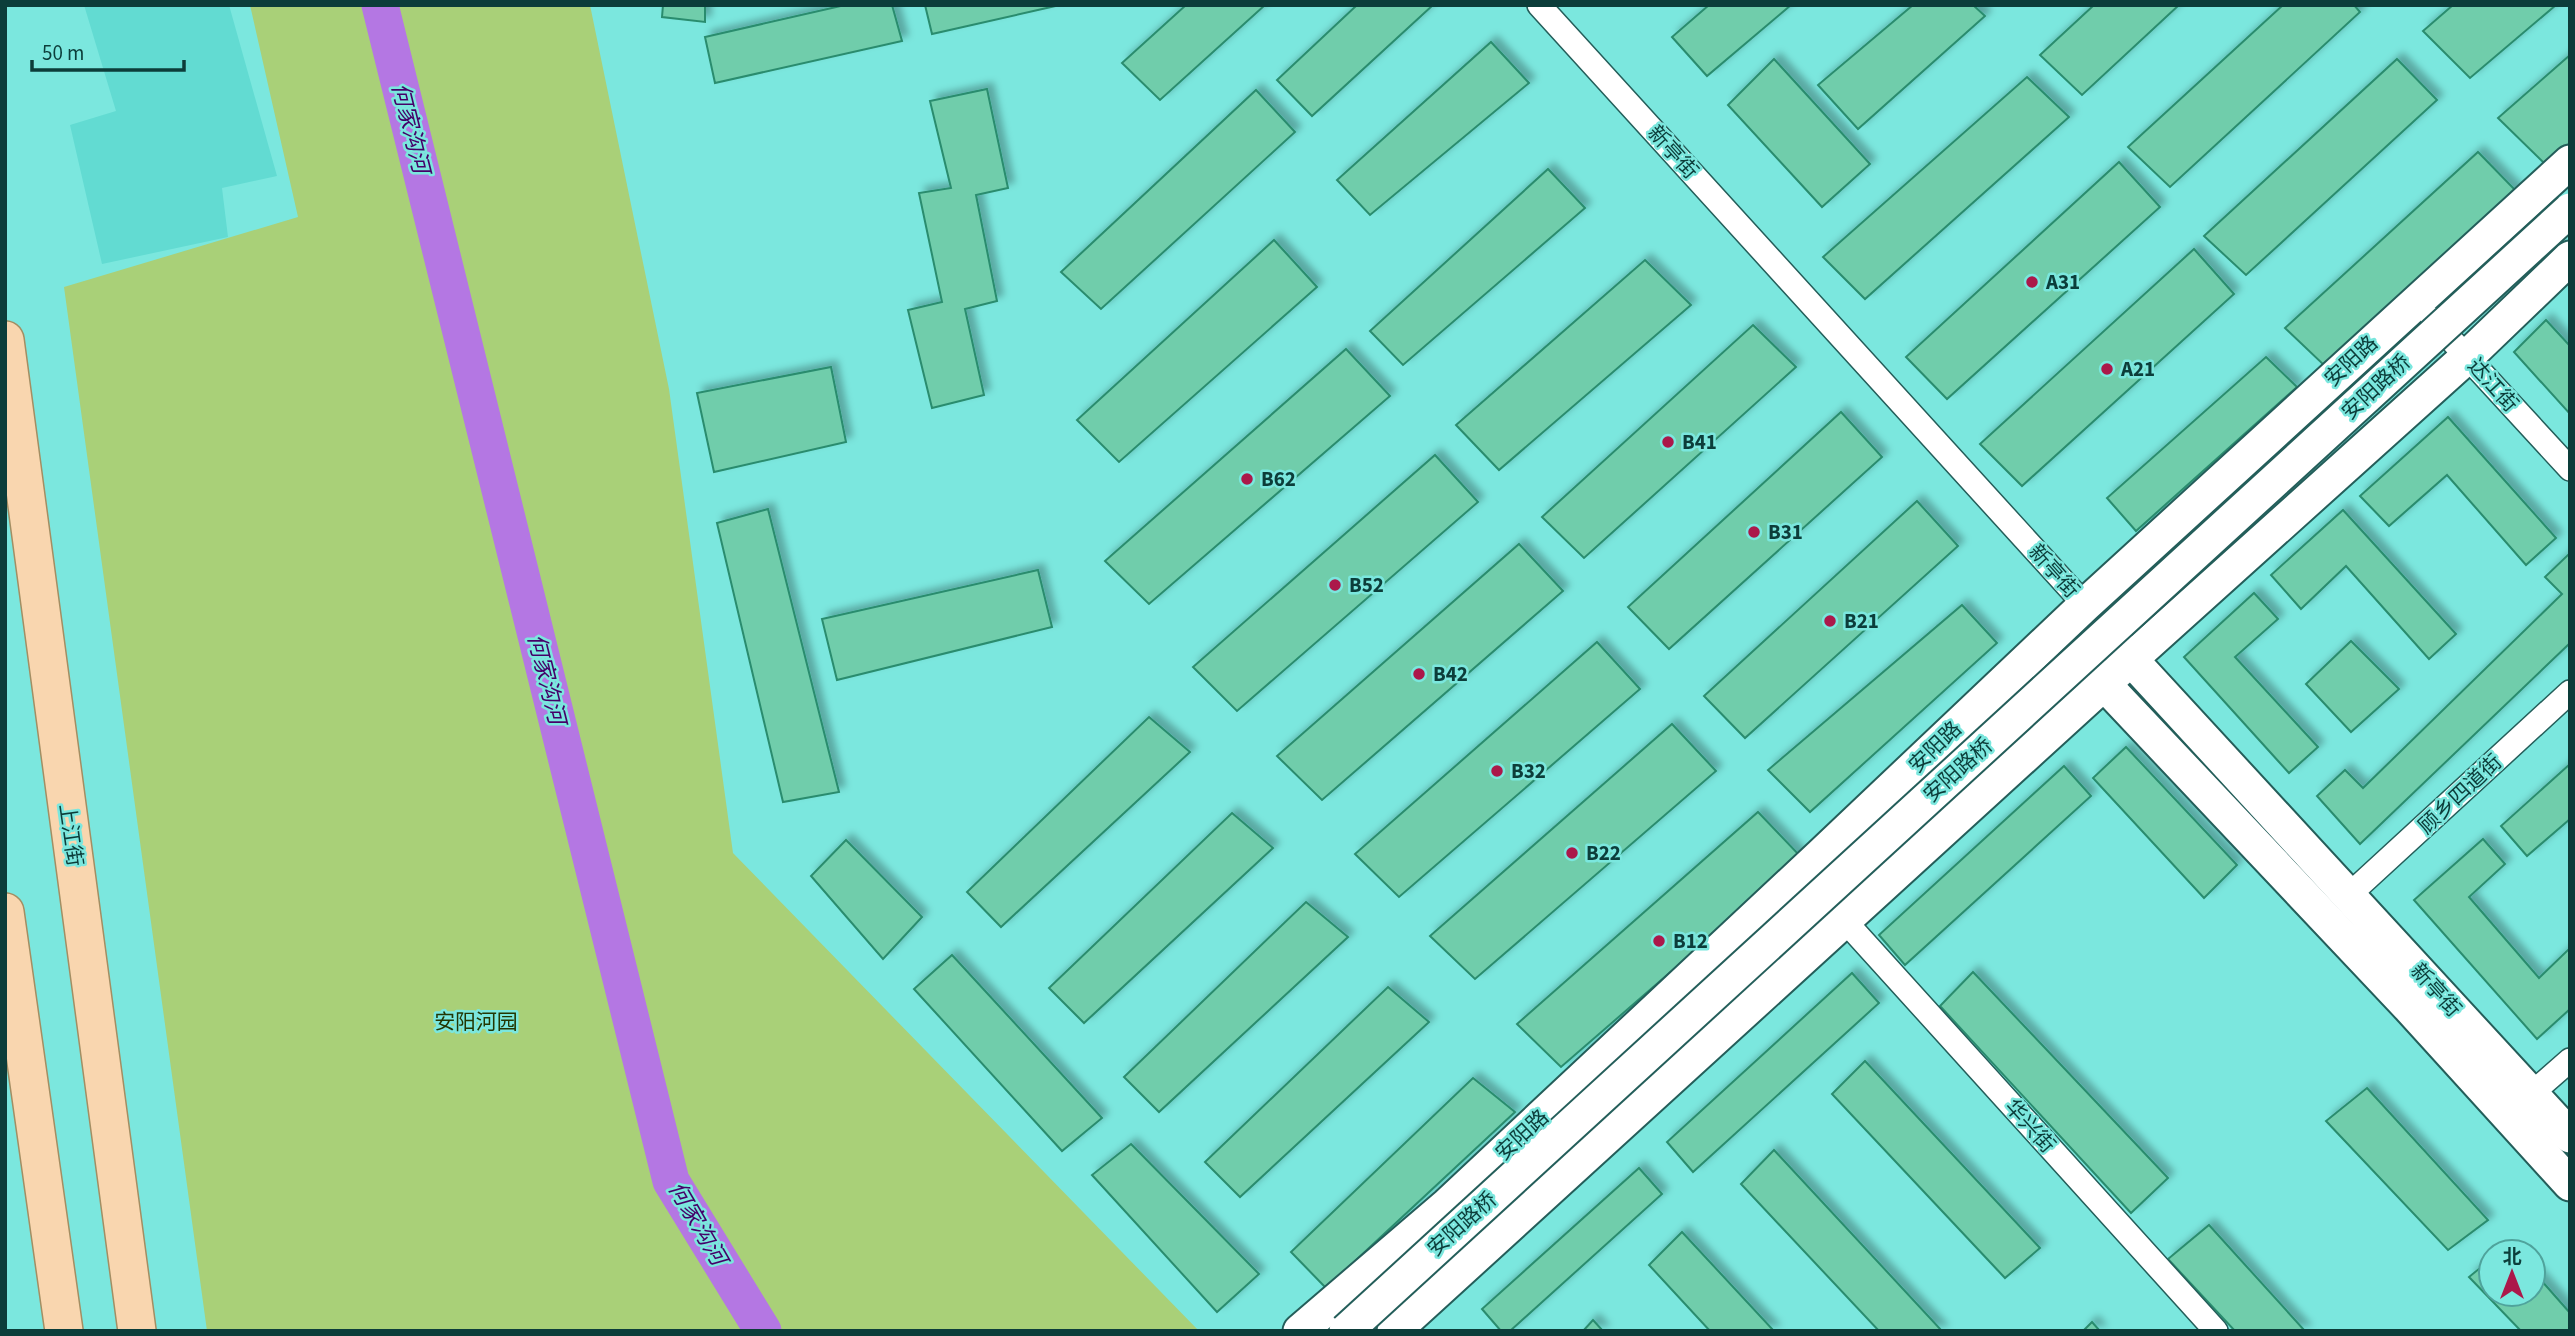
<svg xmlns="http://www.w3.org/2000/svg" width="2575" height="1336" viewBox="0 0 2575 1336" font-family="'Source Sans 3','Noto Sans SC',sans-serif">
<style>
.built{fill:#62dbd2}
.green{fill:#a9d078}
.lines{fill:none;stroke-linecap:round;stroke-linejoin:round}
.river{stroke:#b477e3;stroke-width:37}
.building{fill:#70cdab;stroke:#2a8c6e;stroke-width:2;filter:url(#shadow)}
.street-casing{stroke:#245e5a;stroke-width:26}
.secondary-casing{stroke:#245e5a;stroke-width:37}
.primary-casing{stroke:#a38e63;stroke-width:40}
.street{stroke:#fff;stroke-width:23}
.secondary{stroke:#fff;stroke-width:33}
.primary{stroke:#f9d6af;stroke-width:37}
.secondary-bridge-casing{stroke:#245e5a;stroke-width:37;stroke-linecap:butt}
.secondary-bridge{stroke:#fff;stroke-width:33}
.poi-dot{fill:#ab184a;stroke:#7be7de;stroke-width:2.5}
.labels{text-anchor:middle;stroke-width:5;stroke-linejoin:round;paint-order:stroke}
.street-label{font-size:21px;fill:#0c3d3a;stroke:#7be7de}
.poi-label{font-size:21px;font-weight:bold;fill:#0c3d3a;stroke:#7be7de;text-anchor:start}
.park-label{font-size:21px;fill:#233602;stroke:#7be7de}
.water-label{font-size:23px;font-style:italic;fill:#450068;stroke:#7be7de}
</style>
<defs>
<filter id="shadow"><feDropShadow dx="6" dy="-6" stdDeviation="3.5" flood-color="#0004"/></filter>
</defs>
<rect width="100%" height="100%" fill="#7be7de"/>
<polygon class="built" points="84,5 229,5 277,176 222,188 228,237 102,264 70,125 116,111"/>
<polygon class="green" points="250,5 590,5 669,389 733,853 1199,1331 207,1331 64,287 298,217"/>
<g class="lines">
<polyline class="river" points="380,5 671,1181 763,1331"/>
</g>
<g class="building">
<polygon points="663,5 705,5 705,22 662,17"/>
<polygon points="845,5 892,5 902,41 715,83 705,37"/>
<polygon points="925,5 1060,5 932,34"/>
<polygon points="1186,5 1265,5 1160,100 1122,63"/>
<polygon points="1357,5 1433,5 1312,116 1277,80"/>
<polygon points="1709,5 1791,5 1707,76 1672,37"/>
<polygon points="1913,5 1973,5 1985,16 1858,129 1818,85"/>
<polygon points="2094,5 2179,5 2082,95 2040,55"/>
<polygon points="2283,5 2354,5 2360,12 2170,187 2128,147"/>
<polygon points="2453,5 2556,5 2470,78 2423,31"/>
<polygon points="1491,42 1529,83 1370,215 1337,180"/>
<polygon points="2570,55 2570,143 2545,164 2498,118"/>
<polygon points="1774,59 1870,164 1822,207 1728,105"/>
<polygon points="2397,59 2437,100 2246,275 2204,236"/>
<polygon points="2027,77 2069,117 1865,299 1823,257"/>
<polygon points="987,89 1008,188 976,195 997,301 965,309 984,395 932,408 908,310 942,302 919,193 951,188 930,101"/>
<polygon points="1256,90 1295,132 1101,309 1061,272"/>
<polygon points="2478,152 2518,193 2327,368 2285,328"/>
<polygon points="2119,162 2160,207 1947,399 1906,357"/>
<polygon points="1548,169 1585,208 1403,365 1370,331"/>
<polygon points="1274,240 1317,287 1119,462 1077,420"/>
<polygon points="2194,249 2234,294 2022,486 1980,444"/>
<polygon points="1645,260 1691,305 1499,470 1456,425"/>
<polygon points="2546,320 2570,346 2570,414 2514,352"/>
<polygon points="1753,325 1796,367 1584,558 1542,517"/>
<polygon points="1346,349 1390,396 1149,604 1105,561"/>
<polygon points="2266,357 2297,387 2136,531 2107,498"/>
<polygon points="831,367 846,442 714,472 697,393"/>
<polygon points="1841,412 1882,457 1669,649 1628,607"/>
<polygon points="2448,417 2556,538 2526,565 2447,475 2389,526 2360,496"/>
<polygon points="1435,455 1478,502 1237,711 1193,667"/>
<polygon points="1917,501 1958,546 1745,738 1704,696"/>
<polygon points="768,509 839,792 783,802 717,523"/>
<polygon points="2343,510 2456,634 2429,659 2346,566 2301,609 2271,575"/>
<polygon points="1519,544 1563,591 1322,800 1277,756"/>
<polygon points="2570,553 2570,643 2360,844 2317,796 2345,770 2363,788 2562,594 2545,577"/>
<polygon points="1038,570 1052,627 837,680 822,619"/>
<polygon points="2254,593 2278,619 2235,657 2318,747 2289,773 2184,657"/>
<polygon points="1962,605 1997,643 1810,812 1768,770"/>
<polygon points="2351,641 2399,689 2351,732 2306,684"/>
<polygon points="1597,642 1640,689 1399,897 1355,854"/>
<polygon points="1149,717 1190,752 1001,927 967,892"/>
<polygon points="1672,724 1716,771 1475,979 1430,936"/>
<polygon points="2126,747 2237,865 2204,898 2093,778"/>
<polygon points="2570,764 2570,819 2527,856 2501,826"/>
<polygon points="2064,766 2091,796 1905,965 1879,935"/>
<polygon points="1758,812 1802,858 1561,1067 1517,1024"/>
<polygon points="1232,813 1273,848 1084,1023 1049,988"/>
<polygon points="2483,839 2505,864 2469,897 2539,978 2570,948 2570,1009 2537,1039 2414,900"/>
<polygon points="846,840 922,917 883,959 811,876"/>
<polygon points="1306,902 1348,937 1159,1112 1124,1077"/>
<polygon points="952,955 1102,1118 1062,1151 914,989"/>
<polygon points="1973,972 2168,1178 2131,1213 1940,1006"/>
<polygon points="1852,973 1879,1003 1693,1172 1667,1142"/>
<polygon points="1388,987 1429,1022 1240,1197 1205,1162"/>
<polygon points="1865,1061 2040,1248 2005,1278 1832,1094"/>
<polygon points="1473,1078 1515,1112 1326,1288 1291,1252"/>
<polygon points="2367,1088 2488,1220 2448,1250 2326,1121"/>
<polygon points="1131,1144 1259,1274 1217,1312 1092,1175"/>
<polygon points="1774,1150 1942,1331 1879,1331 1741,1184"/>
<polygon points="1639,1168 1662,1194 1510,1331 1501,1331 1482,1309"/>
<polygon points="2209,1225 2305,1331 2235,1331 2168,1259"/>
<polygon points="1682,1232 1774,1331 1710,1331 1649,1265"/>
<polygon points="2491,1259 2491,1294 2533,1294 2533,1271 2570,1313 2570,1331 2521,1331 2469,1277"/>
<polygon points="1593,1320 1603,1331 1583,1331"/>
<polygon points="2092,1322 2100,1331 2083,1331"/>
</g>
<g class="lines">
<g class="street-casing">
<g id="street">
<polyline points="1539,5 2085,605"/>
<polyline points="2432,319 2570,469"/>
<polyline points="2349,895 2570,692"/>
<polyline points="1844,920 2216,1331"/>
<polyline points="2531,1094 2570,1060"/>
</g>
</g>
<g class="secondary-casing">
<g id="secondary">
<polyline points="2115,642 2570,1136"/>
<polyline points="2088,667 2409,1007 2570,1184"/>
<polyline points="1300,1331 1447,1205 1821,855 2085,605 2570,162"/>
<polyline points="1394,1331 2130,660 2468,356 2570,258"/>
</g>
</g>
<g class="primary-casing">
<g id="primary">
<polyline points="5,340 137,1331"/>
<polyline points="5,912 64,1331"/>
</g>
</g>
<use href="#street" class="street"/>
<use href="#secondary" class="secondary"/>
<use href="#primary" class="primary"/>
<g class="secondary-bridge-casing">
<polyline id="secondary-bridge" points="1346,1331 2570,210"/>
</g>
<use href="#secondary-bridge" class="secondary-bridge"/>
</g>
<g class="poi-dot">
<circle cx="2032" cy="282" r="7"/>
<circle cx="2107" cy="369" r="7"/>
<circle cx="1668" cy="442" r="7"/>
<circle cx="1247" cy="479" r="7"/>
<circle cx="1754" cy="532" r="7"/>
<circle cx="1335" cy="585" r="7"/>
<circle cx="1830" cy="621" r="7"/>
<circle cx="1419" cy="674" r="7"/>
<circle cx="1497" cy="771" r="7"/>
<circle cx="1572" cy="853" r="7"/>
<circle cx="1659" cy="941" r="7"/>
</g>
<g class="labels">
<g class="street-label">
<text transform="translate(1673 152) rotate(48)" y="7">新亭街</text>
<text transform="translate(2351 361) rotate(-43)" y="7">安阳路</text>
<text transform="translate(2493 385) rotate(48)" y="7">达江街</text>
<text transform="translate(2376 387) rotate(-43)" y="7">安阳路桥</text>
<text transform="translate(2054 571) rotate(48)" y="7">新亭街</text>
<text transform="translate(1935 747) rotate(-44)" y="7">安阳路</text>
<text transform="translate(1958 770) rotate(-42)" y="7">安阳路桥</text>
<text transform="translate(2460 794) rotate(-43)" y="7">顾乡四道街</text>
<text transform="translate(71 835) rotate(82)" y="7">上江街</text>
<text transform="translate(2436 990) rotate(48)" y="7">新亭街</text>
<text transform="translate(2030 1126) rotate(48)" y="7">华兴街</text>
<text transform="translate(1522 1135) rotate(-43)" y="7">安阳路</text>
<text transform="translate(1462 1224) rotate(-42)" y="7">安阳路桥</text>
</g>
<g class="poi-label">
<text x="2046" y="289">A31</text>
<text x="2121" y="376">A21</text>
<text x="1682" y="449">B41</text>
<text x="1261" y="486">B62</text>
<text x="1768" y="539">B31</text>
<text x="1349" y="592">B52</text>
<text x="1844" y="628">B21</text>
<text x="1433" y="681">B42</text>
<text x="1511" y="778">B32</text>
<text x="1586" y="860">B22</text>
<text x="1673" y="948">B12</text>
</g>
<g class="park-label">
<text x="476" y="1029">安阳河园</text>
</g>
<g class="water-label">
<text transform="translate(411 128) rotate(76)" y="8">何家沟河</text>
<text transform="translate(547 679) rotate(76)" y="8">何家沟河</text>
<text transform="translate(698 1223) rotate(60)" y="8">何家沟河</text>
</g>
</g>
<rect width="2575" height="1336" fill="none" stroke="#0c3d3a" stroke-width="14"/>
<g transform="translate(2512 1273)"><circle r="33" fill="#7be7de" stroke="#4fa39c" stroke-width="2"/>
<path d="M0-5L12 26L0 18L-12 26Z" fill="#ab184a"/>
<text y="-10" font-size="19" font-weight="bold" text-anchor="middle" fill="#0c3d3a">北</text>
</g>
<path d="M32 60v10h152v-10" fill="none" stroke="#0c3d3a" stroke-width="3.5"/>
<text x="42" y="60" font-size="21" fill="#0c3d3a" stroke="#7be7de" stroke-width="5" paint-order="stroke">50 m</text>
</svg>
